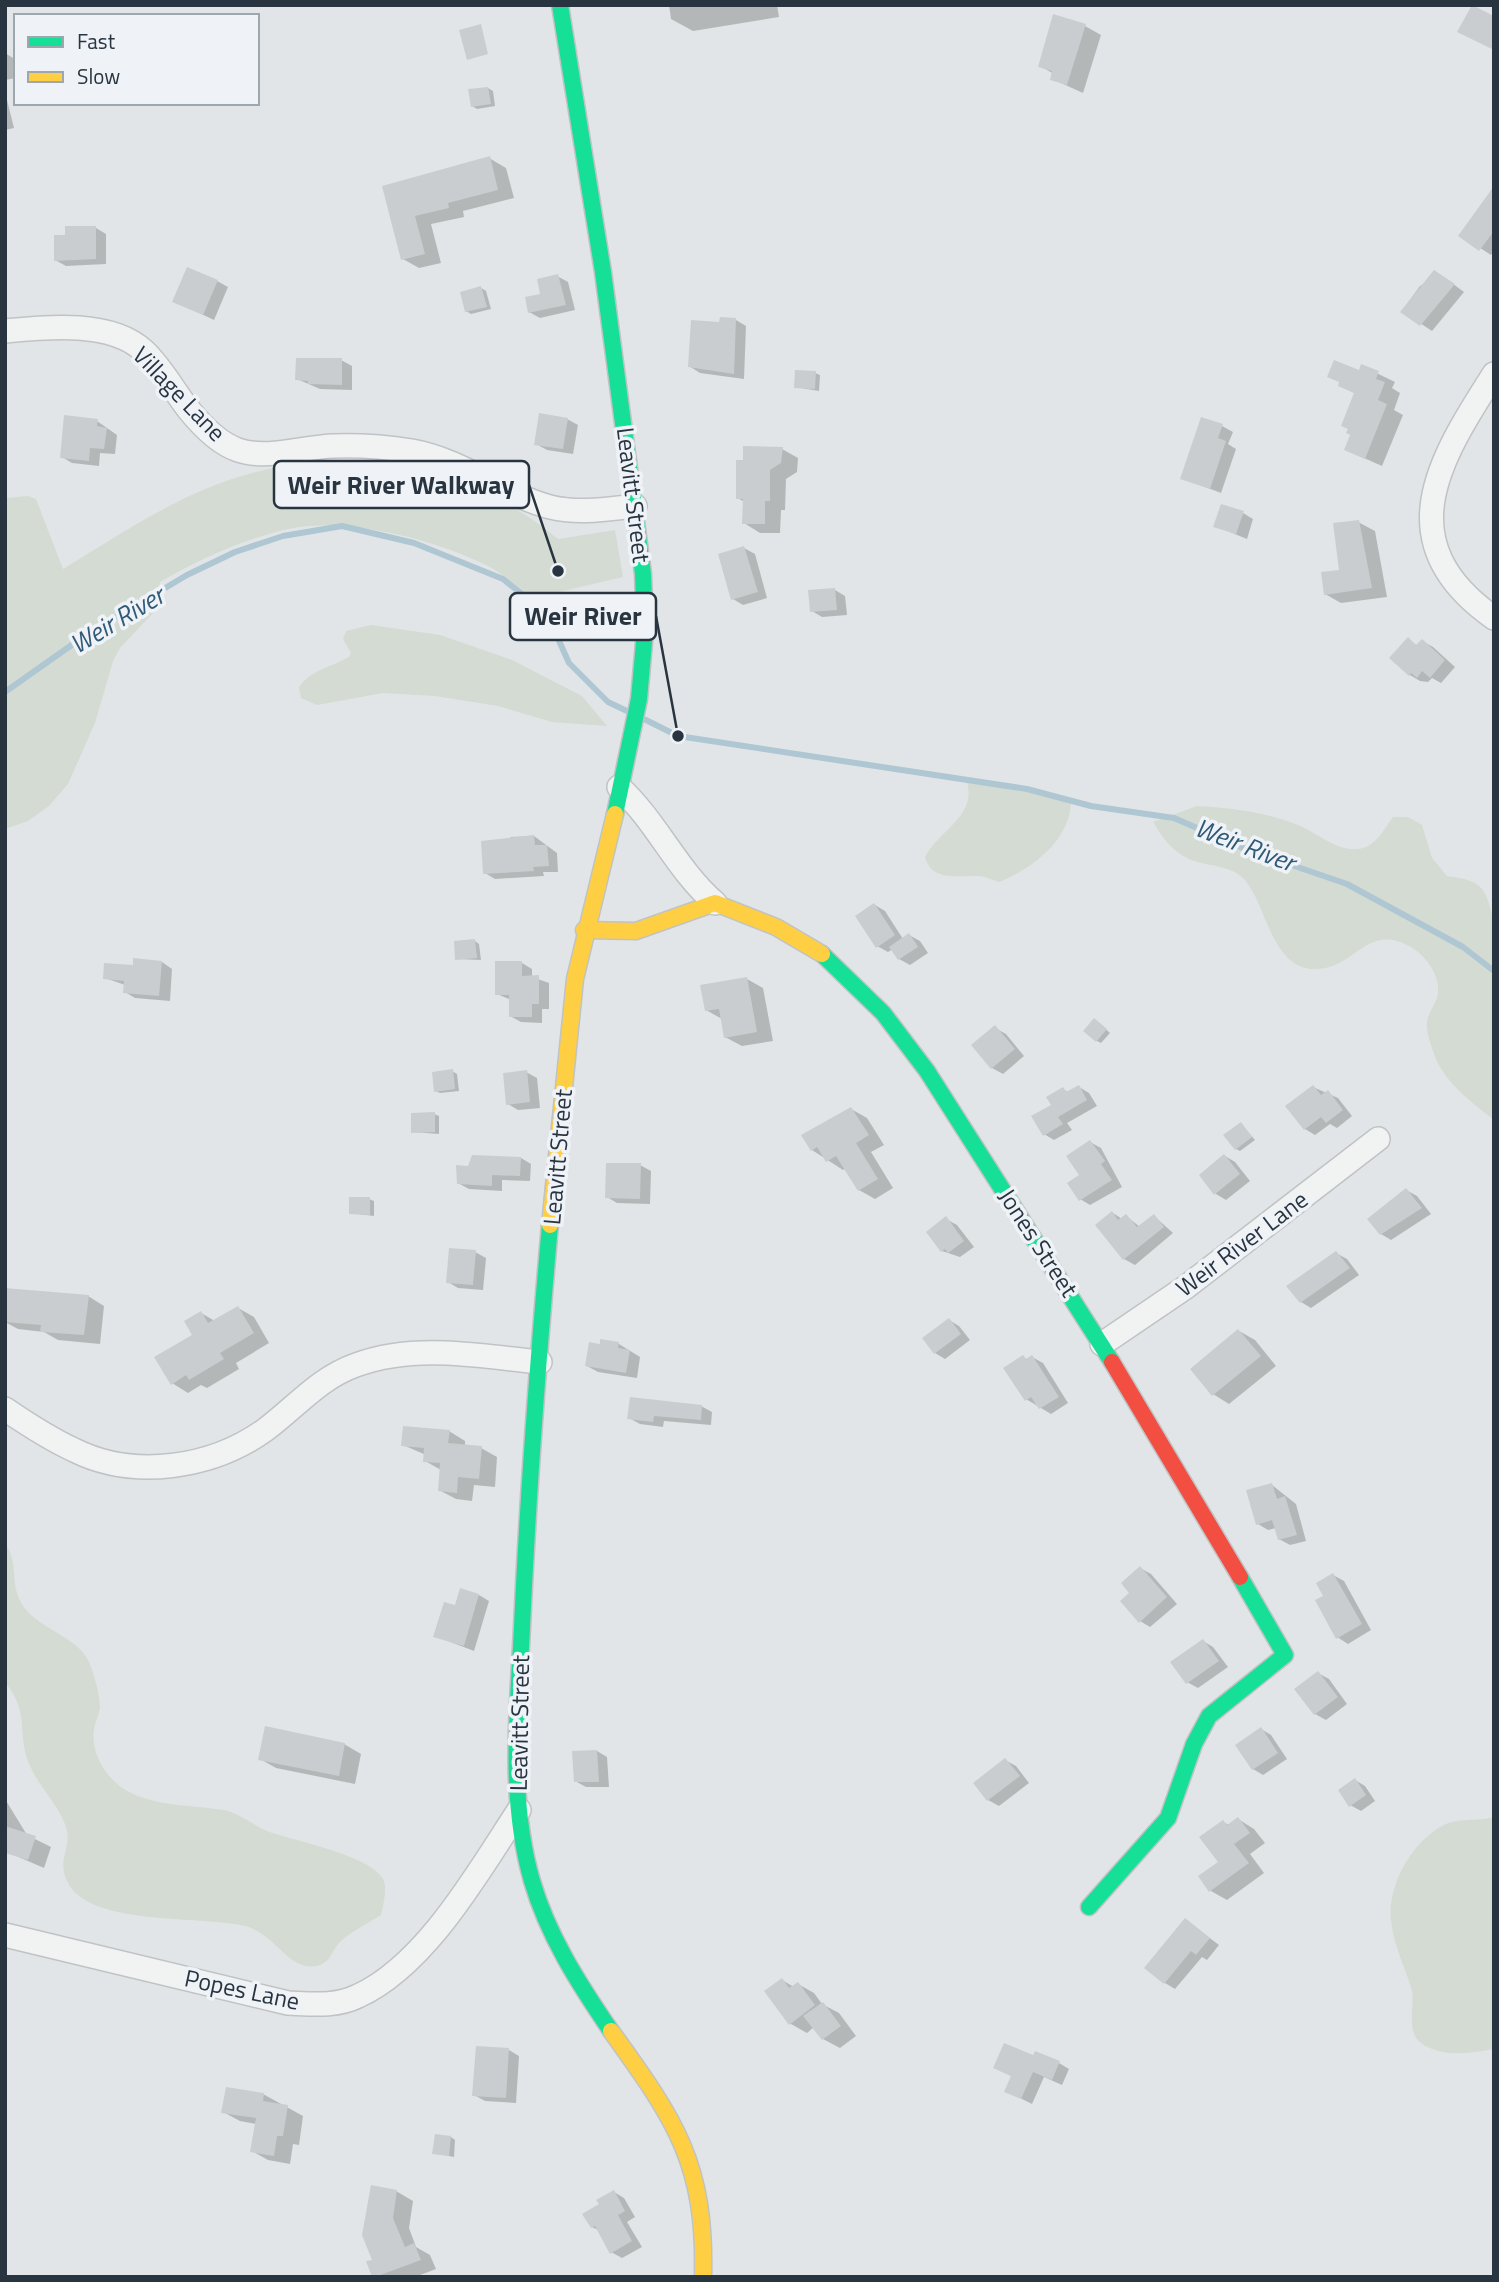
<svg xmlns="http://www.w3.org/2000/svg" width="1499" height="2282" viewBox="0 0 1499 2282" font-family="'Titillium Web',sans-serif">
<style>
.green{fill:#d4dbd2}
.shadow{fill:#0003}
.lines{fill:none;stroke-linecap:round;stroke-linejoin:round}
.stream{stroke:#afc6d3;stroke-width:6}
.building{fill:#cacdcf}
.street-casing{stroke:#c0c3c5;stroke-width:26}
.fast-casing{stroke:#c0c3c5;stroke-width:19}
.slow-casing{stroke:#c0c3c5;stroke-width:19}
.jam-casing{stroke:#c0c3c5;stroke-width:19}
.street{stroke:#f1f3f3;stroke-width:23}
.fast{stroke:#16e098;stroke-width:16}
.slow{stroke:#ffcf43;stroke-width:16}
.jam{stroke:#f24e42;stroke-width:16}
.labels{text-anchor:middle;stroke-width:7;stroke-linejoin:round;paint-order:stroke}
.street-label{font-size:24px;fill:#283541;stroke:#eff3f7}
.water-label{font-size:26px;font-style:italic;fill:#305a77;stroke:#eff3f7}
.leader{fill:none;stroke:#283541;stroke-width:2.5}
.callout-dot{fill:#283541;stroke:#eff3f7;stroke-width:2.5}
.callout{fill:#eff3f7;stroke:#283541;stroke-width:2.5}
.callout-label{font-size:26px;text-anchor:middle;font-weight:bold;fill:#283541}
</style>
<rect width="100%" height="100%" fill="#e2e5e7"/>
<g class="green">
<path d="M350,461C426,464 500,490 558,539L615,530L623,577L529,599C517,587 503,574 488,566C435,539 342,515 284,530C242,540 197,560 160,582L155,611L120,648L113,661L95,723L68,784L49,806L28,821L5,829V498L28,496L36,499L63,569C163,508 228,461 350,461Z"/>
<path d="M371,625L440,635L512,660L582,696L607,726L552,722L498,706L435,696L383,693L317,705L301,698L299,687C311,670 331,667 349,657L351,653L343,639L346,631Z"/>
<path d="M967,782L1022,787L1071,799C1072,838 1034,868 999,882C992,880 985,876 978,876C957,875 932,882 925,857C939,830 977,816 967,782Z"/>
<path d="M1197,806C1231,808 1266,812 1298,825C1318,833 1335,851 1358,849C1375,848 1384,829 1393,817H1408L1422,825L1432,858L1447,876C1484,881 1485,887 1494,922V1120C1471,1102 1443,1081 1434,1054C1431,1045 1426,1032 1427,1022C1428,1014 1434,1006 1437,998C1443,978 1426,955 1409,946C1367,923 1355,968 1317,969C1271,971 1267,904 1244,879C1229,864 1207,867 1189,859C1172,851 1162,837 1153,822Z"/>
<path d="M5,1544C21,1562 6,1588 28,1612C46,1631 78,1638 89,1662C94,1673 100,1696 100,1708C99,1715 95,1722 94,1729C90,1755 108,1782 131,1793C161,1807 193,1805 224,1810C239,1813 253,1825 267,1831C294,1841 370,1855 383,1879C388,1888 383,1905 381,1915C369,1923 352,1931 341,1941C331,1950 332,1963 316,1966C288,1971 275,1933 245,1926C199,1915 88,1927 67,1881C57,1860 71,1849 67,1830C60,1805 37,1786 28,1761C17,1731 30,1713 5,1682Z"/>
<path d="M1494,1817V2049C1472,2053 1441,2058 1421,2043C1405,2031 1416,2003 1411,1987C1404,1965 1393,1943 1391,1920C1387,1886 1412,1842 1442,1826C1457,1817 1477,1822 1494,1817Z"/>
</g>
<g class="shadow">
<polygon points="669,5 777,5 779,17 693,31 671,19"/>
<polygon points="1085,26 1101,35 1083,93 1052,79 1054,74 1040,66"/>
<polygon points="5,53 13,58 16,68 16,78 5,80"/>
<polygon points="488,88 493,91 495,106 477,109 472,106"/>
<polygon points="5,92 14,128 5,130"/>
<polygon points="489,158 506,168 514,198 463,211 464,217 431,224 441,263 419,268 403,259 384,187"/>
<polygon points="1494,205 1494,251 1491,255 1460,235"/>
<polygon points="67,227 96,228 106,234 106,264 66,266 55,260 67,237"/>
<polygon points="557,276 568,282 575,310 540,318 529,312"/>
<polygon points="1445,278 1464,292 1432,331 1402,311 1420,286"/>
<polygon points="217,281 228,287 214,320 174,301"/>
<polygon points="481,288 486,291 491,309 471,314 466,311"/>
<polygon points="721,319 736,320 746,326 744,379 700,373 689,366"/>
<polygon points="341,360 352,366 352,390 320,389 297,379"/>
<polygon points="1362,366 1395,382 1392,388 1400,393 1394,410 1403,415 1382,466 1346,450 1352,435 1356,394 1340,385 1360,372"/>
<polygon points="815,373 820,375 819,391 795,387"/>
<polygon points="567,419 578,425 573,454 547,450 536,444"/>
<polygon points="97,421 117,435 115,454 100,453 99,466 72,463 62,457"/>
<polygon points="1222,426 1233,432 1228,444 1236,449 1221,493 1182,478"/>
<polygon points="782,449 798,458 797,472 786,479 785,510 781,510 780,533 760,533 744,523 745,502 737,498"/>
<polygon points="1243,513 1253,519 1247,539 1215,526"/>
<polygon points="1358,522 1375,531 1387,597 1341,603 1325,594 1341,571"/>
<polygon points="744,548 755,554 767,598 743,605 733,599"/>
<polygon points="835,590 845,596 847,615 822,617 812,611"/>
<polygon points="1408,640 1418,646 1422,641 1433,647 1455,667 1441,683 1432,678 1428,682 1420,681 1410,675 1392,658"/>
<polygon points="534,836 557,853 558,872 543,872 544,876 495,879 485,873 511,837"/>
<polygon points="875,905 885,911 903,939 909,935 920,941 928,953 910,965 899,959 893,949 888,952 877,946"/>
<polygon points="475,941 479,944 481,960 457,959"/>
<polygon points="162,962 172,969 170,1001 135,998 125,992 125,985 105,978 134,967"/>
<polygon points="522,963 532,969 532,977 549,983 549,1009 542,1009 542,1023 521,1022 510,1016 511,1000 497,994"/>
<polygon points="747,979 763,988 773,1041 742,1046 725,1037 722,1019 706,1010"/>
<polygon points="1099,1023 1110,1033 1101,1043 1097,1041"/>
<polygon points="995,1028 1006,1034 1024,1056 1003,1074 992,1068 974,1046"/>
<polygon points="452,1071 457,1074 459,1091 440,1093 436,1091"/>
<polygon points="526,1072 537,1078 540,1108 518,1110 508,1104"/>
<polygon points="1079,1087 1089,1093 1097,1106 1067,1123 1072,1130 1054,1140 1044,1134 1051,1107 1063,1089 1069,1093"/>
<polygon points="1313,1087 1338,1098 1352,1116 1337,1128 1330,1124 1315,1135 1305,1129"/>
<polygon points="851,1109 867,1118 884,1145 871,1152 893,1188 875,1199 859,1190 846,1168 843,1170 812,1150"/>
<polygon points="434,1114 439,1116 439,1134 413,1132"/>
<polygon points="1241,1124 1255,1140 1240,1151 1236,1149"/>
<polygon points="1090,1142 1101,1148 1122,1187 1090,1205 1080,1199 1082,1175"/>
<polygon points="1225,1156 1235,1162 1250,1181 1226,1200 1216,1194 1201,1176"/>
<polygon points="521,1158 531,1164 530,1181 502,1180 502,1191 469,1189 458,1183 469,1167"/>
<polygon points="640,1165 651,1171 650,1204 617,1203 607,1197"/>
<polygon points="1406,1190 1417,1196 1431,1214 1391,1240 1381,1234"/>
<polygon points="369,1199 374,1201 374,1216 350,1213"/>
<polygon points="1113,1213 1122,1219 1126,1216 1140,1227 1154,1216 1173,1233 1135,1265 1124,1259"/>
<polygon points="946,1219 957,1225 974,1247 960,1257 942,1251"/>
<polygon points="475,1252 486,1258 483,1290 458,1288 448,1282"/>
<polygon points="1336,1253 1347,1259 1359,1275 1311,1308 1301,1302"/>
<polygon points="5,1290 88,1296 104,1306 100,1344 58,1340 44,1332 18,1329 5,1322"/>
<polygon points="238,1308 254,1317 269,1343 236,1363 239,1369 207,1388 201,1385 188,1393 172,1383 201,1313 215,1321"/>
<polygon points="949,1320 959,1326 970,1340 945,1359 935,1353"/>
<polygon points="1239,1331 1255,1340 1276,1366 1229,1404 1213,1394"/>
<polygon points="602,1341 619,1344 640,1357 637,1378 598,1372 587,1366"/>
<polygon points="1023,1357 1028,1360 1032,1357 1043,1363 1068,1403 1051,1414 1026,1399"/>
<polygon points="701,1406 712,1412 711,1425 664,1421 663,1427 640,1424 629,1418"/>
<polygon points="449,1431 465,1441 465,1447 481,1448 497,1457 495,1487 474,1485 472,1501 456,1499 439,1490 441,1470 425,1461 426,1455 403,1445"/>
<polygon points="1272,1485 1296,1504 1306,1541 1290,1545 1279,1539 1276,1528 1268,1530 1258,1524"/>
<polygon points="1140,1568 1151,1574 1177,1604 1150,1627 1140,1621 1132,1593"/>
<polygon points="1333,1575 1344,1581 1371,1630 1348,1644 1337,1637 1325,1596"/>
<polygon points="479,1595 489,1601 474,1651 435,1636 456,1607"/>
<polygon points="1203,1641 1213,1647 1228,1667 1198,1688 1187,1682"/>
<polygon points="1318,1673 1329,1679 1347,1704 1326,1720 1315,1714"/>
<polygon points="1261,1729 1271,1735 1287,1759 1263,1775 1253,1769"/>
<polygon points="344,1744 361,1754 355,1784 276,1768 260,1759"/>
<polygon points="597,1751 607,1757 609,1787 586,1787 575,1781"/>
<polygon points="1005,1760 1016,1766 1029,1783 999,1806 988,1800 976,1783"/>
<polygon points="1355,1780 1365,1786 1375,1801 1361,1811 1350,1805"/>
<polygon points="5,1799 27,1835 51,1847 44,1868 7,1852"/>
<polygon points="1238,1819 1254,1829 1265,1843 1250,1854 1264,1873 1227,1900 1211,1891 1220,1863 1223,1822 1229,1825"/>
<polygon points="1186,1920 1219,1945 1207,1960 1202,1957 1175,1989 1165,1983"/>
<polygon points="782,1980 794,1987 798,1984 814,1993 822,2004 839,2013 856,2036 840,2048 823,2039 814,2027 807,2033 791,2024"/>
<polygon points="509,2050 519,2056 516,2103 485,2101 474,2095"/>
<polygon points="1034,2058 1059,2063 1069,2069 1062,2085 1044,2077 1032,2104 1006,2091 1013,2077 995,2068"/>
<polygon points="263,2094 303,2116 299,2145 293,2144 290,2164 268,2160 252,2151 256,2124 240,2121 223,2112"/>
<polygon points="451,2137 455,2140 454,2157 434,2153"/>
<polygon points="396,2191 413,2201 409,2228 416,2247 430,2255 436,2269 415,2277 374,2277 374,2261"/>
<polygon points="614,2192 624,2198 635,2217 627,2222 642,2247 622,2258 611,2252 600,2231 592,2227 601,2205"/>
</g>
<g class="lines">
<g class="stream">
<polyline points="5,692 83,637 187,575 235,552 283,536 342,526 414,543 503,579 547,614 569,663 608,702 627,711"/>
<polyline points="646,720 678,736 1027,789 1091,806 1174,818 1245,849 1347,884 1463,947 1494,971"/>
</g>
</g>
<g class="building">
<polygon points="1472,5 1494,16 1494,50 1457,32"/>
<polygon points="1053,14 1086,24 1067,85 1050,80 1052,71 1038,67"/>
<polygon points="481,24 488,54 467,60 459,30"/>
<polygon points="488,87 491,104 471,107 468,89"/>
<polygon points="490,156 498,190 448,203 449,208 415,216 425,254 401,260 382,186"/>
<polygon points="1494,186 1494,231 1479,251 1458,236"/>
<polygon points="65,226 96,226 96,259 54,261 54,235 65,235"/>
<polygon points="187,267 218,280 203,315 172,302"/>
<polygon points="1434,270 1455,284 1420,326 1400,312"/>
<polygon points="558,274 566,305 528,313 525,297 540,294 537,279"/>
<polygon points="481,286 487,307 465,312 460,292"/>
<polygon points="720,317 736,318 734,374 688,367 691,320 719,322"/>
<polygon points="296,358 342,358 342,385 308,384 308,381 295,380"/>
<polygon points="1334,360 1359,370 1361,364 1379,371 1376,379 1385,382 1378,400 1387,404 1365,459 1344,450 1350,435 1346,433 1348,429 1341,426 1354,393 1338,386 1339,382 1327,377"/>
<polygon points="795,370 816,371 815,389 794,388"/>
<polygon points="539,413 568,418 563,449 534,445"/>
<polygon points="64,415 98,419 97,426 107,428 104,449 90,448 89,461 60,458"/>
<polygon points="1201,417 1223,424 1218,438 1226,441 1210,489 1180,479"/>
<polygon points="743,446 783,447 781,463 770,470 770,501 765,501 765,524 742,524 743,499 736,499 736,460 743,460"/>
<polygon points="1221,504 1244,511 1236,534 1213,527"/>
<polygon points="1359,520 1372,588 1324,595 1321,572 1339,570 1333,523"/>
<polygon points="744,546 758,592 731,600 718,554"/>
<polygon points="835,588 837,610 810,612 808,590"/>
<polygon points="1408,637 1416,645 1422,639 1445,660 1430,678 1422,671 1417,678 1411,673 1409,676 1389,658"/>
<polygon points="534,835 535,845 547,845 549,866 533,867 534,871 483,874 481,841"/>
<polygon points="874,903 895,935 876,948 855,916"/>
<polygon points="909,933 918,947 898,960 889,947"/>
<polygon points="475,939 477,958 455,960 454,941"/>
<polygon points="133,958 162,961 159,996 123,993 124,981 103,979 104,963 133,965"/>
<polygon points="495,961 522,961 522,976 539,975 539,1004 532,1004 532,1017 509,1017 509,995 495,995"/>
<polygon points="747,977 757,1032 724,1038 719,1009 705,1011 700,985"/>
<polygon points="1094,1018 1107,1029 1096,1042 1083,1031"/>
<polygon points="995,1025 1015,1049 991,1069 971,1045"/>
<polygon points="453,1069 455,1089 434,1092 432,1072"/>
<polygon points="527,1070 530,1102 506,1105 503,1073"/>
<polygon points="1079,1085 1087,1100 1058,1117 1063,1124 1043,1136 1031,1116 1051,1105 1056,1113 1046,1097 1063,1087 1066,1092"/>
<polygon points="1313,1085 1321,1095 1328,1090 1343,1110 1326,1123 1321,1117 1304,1130 1285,1106"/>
<polygon points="851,1107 869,1135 856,1143 878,1179 858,1191 836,1156 826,1162 817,1147 811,1151 801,1135"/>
<polygon points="435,1112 435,1132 411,1133 411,1113"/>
<polygon points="1241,1122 1252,1137 1235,1150 1223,1135"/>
<polygon points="1090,1140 1105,1161 1101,1164 1112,1180 1079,1201 1067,1183 1079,1175 1066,1156"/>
<polygon points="1224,1154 1240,1174 1214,1195 1199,1175"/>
<polygon points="472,1155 521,1157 520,1176 492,1175 492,1186 457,1184 456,1165 468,1166"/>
<polygon points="606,1163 641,1163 640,1199 605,1198"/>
<polygon points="1406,1188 1422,1208 1380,1235 1367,1219"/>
<polygon points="349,1197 370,1197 370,1215 349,1214"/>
<polygon points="1112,1211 1118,1220 1126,1214 1137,1227 1154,1214 1164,1227 1123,1260 1095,1225"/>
<polygon points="946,1216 964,1241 948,1253 945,1249 941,1252 926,1232"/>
<polygon points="449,1248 476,1250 473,1285 446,1283"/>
<polygon points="1336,1251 1350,1268 1300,1303 1286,1286"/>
<polygon points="5,1288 89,1295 84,1335 40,1332 41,1325 5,1322"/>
<polygon points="238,1306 254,1333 220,1353 224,1359 189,1380 186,1375 171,1385 154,1357 192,1335 184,1321 201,1311 208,1323"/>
<polygon points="949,1318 961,1334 934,1354 922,1338"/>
<polygon points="1238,1329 1261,1356 1212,1396 1190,1369"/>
<polygon points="600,1339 619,1342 618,1348 630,1350 626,1373 585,1366 589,1342 600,1344"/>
<polygon points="1023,1355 1026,1359 1032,1355 1059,1397 1039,1409 1031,1397 1025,1401 1003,1368"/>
<polygon points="630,1397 702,1405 701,1420 654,1416 653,1422 627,1419"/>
<polygon points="403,1426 450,1430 448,1443 482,1446 479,1479 458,1477 457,1493 438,1491 440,1463 423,1462 424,1448 401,1446"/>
<polygon points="1272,1483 1277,1499 1285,1496 1297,1535 1278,1540 1272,1520 1256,1525 1246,1490"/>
<polygon points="1140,1566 1167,1597 1139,1623 1120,1601 1129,1593 1121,1583"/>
<polygon points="1333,1573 1362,1624 1336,1639 1315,1600 1323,1596 1316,1583"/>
<polygon points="460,1588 479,1594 464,1646 433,1637 444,1602 455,1605"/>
<polygon points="1203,1639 1219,1661 1186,1684 1170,1662"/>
<polygon points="1318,1671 1338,1697 1314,1715 1294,1689"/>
<polygon points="265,1726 345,1743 339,1776 258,1760"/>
<polygon points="1261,1727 1278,1753 1252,1770 1235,1745"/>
<polygon points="597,1750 599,1782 574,1782 572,1751"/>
<polygon points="1005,1758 1020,1776 987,1801 973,1783"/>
<polygon points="1355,1778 1366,1795 1349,1807 1338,1790"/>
<polygon points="1238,1817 1250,1833 1234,1844 1249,1863 1209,1892 1198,1876 1218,1862 1199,1837 1223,1820 1227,1825"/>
<polygon points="5,1826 36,1836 28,1860 5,1853"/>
<polygon points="1185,1918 1210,1938 1196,1955 1191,1951 1164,1984 1144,1968"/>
<polygon points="782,1978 789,1988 798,1982 815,2005 789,2025 764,1991"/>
<polygon points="823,2002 841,2026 822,2040 803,2016"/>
<polygon points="1004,2043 1033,2055 1035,2051 1060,2061 1052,2080 1033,2072 1021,2099 1004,2092 1011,2076 993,2068"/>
<polygon points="476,2046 509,2048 506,2098 472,2096"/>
<polygon points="226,2087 264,2093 263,2101 288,2105 283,2136 277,2136 274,2156 250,2152 256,2118 221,2113"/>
<polygon points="435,2134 451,2136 449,2156 432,2154"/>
<polygon points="371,2185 397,2190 393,2218 405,2247 414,2243 421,2260 375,2277 372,2277 366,2261 372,2260 362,2235"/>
<polygon points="614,2190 625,2211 618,2215 632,2241 610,2254 595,2226 591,2228 582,2214 599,2204 596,2200"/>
</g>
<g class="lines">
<g class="street-casing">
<g id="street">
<path d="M5,331C46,327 111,320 144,351C162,368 174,391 189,410C202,426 218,443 238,450C266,460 304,447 333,446C359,445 386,447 412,451C462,460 502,494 550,507C578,514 607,509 635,506"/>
<path d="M1494,374C1438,461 1387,543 1494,618"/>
<path d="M619,787C657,822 676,869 715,903"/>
<polyline points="1102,1344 1186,1287 1378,1139"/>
<path d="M5,1409C27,1424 50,1439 74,1450C134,1480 212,1468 265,1430C296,1407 319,1378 356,1365C415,1343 479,1356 540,1362"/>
<path d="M5,1935L288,2003C312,2004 336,2007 358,1996C426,1965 479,1871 519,1810"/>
</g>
</g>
<g class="fast-casing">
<g id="fast">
<polyline points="560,5 603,272 643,574 645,631 639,699 615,814"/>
<polyline points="822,954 883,1013 927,1071 1112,1362"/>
<path d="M550,1225C538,1359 528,1493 522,1627C518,1711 508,1799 532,1881C548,1936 579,1984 611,2031"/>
<polyline points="1089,1907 1168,1818 1194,1744 1209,1716 1285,1655 1240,1577"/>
</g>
</g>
<g class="slow-casing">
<g id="slow">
<polyline points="584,930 636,931 715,903 776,927 822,954"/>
<polyline points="550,1225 575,979 615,814"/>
<path d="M611,2031C675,2120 706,2163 703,2277"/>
</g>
</g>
<g class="jam-casing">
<polyline id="jam" points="1112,1362 1240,1577"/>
</g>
<use href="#street" class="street"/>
<use href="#fast" class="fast"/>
<use href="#slow" class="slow"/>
<use href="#jam" class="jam"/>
</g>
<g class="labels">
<g class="street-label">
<text transform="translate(179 394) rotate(46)" y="8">Village Lane</text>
<text transform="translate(633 495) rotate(83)" y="8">Leavitt Street</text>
<text transform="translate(558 1157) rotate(-85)" y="8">Leavitt Street</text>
<text transform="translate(1038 1243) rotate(57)" y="8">Jones Street</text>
<text transform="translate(1242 1244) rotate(-37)" y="8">Weir River Lane</text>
<text transform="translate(520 1723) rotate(-89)" y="8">Leavitt Street</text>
<text transform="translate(242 1990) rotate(12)" y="8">Popes Lane</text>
</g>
<g class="water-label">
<text transform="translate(117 620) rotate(-31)" y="9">Weir River</text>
<text transform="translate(1245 845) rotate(21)" y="9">Weir River</text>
</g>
</g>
<path class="leader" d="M558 571L529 485M678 736L656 616"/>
<g class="callout-dot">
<circle cx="558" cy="571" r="7"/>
<circle cx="678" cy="736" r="7"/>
</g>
<g class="callout">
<rect x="274" y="461" width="255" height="47" rx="7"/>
<rect x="510" y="593" width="146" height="47" rx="7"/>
</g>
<g class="callout-label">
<text x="401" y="494">Weir River Walkway</text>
<text x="583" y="625">Weir River</text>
</g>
<rect width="1499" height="2282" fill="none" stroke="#283541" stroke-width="14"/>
<rect x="14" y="14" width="245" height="91" fill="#eff3f7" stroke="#9fa7ae" stroke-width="2"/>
<rect x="28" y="37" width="35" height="10" fill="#16e098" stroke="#9fa7ae" stroke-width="2"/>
<text x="77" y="49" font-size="21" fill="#283541">Fast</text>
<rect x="28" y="72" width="35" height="10" fill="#ffcf43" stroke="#9fa7ae" stroke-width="2"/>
<text x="77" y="84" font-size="21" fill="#283541">Slow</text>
</svg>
